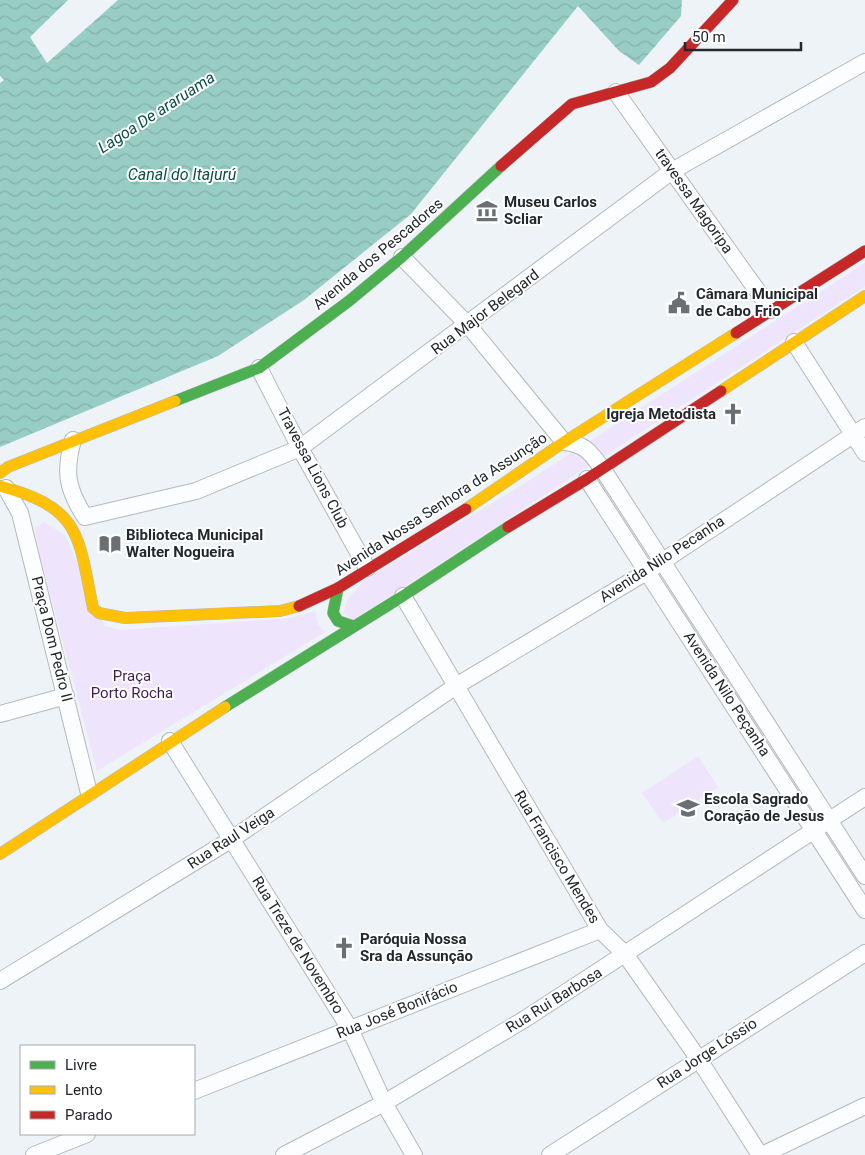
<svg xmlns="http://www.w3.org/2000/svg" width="865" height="1155" viewBox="0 0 865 1155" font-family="Roboto,sans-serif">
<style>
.park{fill:#eee4fb}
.water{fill:url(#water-waves)}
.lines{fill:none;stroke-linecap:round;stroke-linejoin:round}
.street-casing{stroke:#b4b9be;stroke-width:18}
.fast-casing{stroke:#b4b9be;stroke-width:12}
.slow-casing{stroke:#b4b9be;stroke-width:12}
.jam-casing{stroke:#b4b9be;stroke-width:12}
.street{stroke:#fcfdfe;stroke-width:16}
.fast{stroke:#4caf50;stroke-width:11}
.slow{stroke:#ffc107;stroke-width:11}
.jam{stroke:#c62828;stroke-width:11}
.labels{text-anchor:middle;stroke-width:4;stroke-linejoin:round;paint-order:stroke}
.street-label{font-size:15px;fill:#23282d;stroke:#fff}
.poi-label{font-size:15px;font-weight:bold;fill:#23282d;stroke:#fff;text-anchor:start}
.park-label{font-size:15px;fill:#431c57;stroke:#fff}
.water-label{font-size:16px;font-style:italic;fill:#0d4f47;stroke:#fff}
</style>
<defs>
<pattern id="water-waves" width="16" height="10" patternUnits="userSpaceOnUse" patternTransform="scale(1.25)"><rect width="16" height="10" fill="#98cdc6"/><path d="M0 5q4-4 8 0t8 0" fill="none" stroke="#83b0aa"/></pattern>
</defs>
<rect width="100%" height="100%" fill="#eef3f8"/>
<g class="park">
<polygon points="865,263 865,286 353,620 343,613 348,599 365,580 522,485"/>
<polygon points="44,522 65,535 105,626 121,630 290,618 315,611 318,625 325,632 97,771 38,548 35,528"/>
<polygon points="698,756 718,787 663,823 642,793"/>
</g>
<polygon class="water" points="0,0 68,0 30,37 47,63 118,0 682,0 681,16 639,65 619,51 578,6 411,214 304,300 218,356 0,447 0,83 4,80 0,76"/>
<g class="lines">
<g class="street-casing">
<g id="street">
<polyline points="616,92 771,310"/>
<path d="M402,257L468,325L564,442C585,444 590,452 602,468L865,876"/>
<polyline points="794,342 865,453"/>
<polyline points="259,368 300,448 367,568"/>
<path d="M73,440C64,472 67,489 85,517L196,491L300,448L672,171L865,62"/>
<polyline points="587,479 865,910"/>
<polyline points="6,488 20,513 89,793"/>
<polyline points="403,596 600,930 625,954 698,1058 760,1155"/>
<polyline points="0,714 66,696"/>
<polyline points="170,741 350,1029 384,1103 414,1155"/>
<polyline points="0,981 232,839 456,686 648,571 865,427"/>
<polyline points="194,1091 600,930"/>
<polyline points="34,1155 87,1134"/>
<polyline points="284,1155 384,1103 525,1019 865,797"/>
<polyline points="550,1155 865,953"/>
<polyline points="762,1155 865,1106"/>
</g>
</g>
<g class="fast-casing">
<g id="fast">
<polyline points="175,401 259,368 349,301 402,257 501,166"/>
<polyline points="338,588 333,613 338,621 353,626"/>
<polyline points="225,707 403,596 508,527"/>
</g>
</g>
<g class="slow-casing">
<g id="slow">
<polyline points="721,391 865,296"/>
<polyline points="0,473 8,467 175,401"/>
<path d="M0,486C81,508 78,534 93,608L99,613L125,618L280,611L299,606"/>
<polyline points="466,509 564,442 736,333"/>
<polyline points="0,854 225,707"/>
</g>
</g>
<g class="jam-casing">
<g id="jam">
<polyline points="501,166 572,104 651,82 670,68 733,0"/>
<polyline points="736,333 865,251"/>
<polyline points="508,527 587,479 721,391"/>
<polyline points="299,606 338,588 466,509"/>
</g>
</g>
<use href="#street" class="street"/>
<use href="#fast" class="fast"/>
<use href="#slow" class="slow"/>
<use href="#jam" class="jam"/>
</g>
<defs>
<g id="museum-bare" transform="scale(1.725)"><path d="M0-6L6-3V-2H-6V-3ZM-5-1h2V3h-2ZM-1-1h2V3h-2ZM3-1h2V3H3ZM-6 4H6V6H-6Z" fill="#6a6f74" stroke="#fff" stroke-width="2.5" paint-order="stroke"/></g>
<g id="civic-bare" transform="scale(1.725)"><path d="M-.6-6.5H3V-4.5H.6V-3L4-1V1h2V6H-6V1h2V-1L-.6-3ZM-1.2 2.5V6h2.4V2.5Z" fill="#6a6f74" stroke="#fff" stroke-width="2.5" paint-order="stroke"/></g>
<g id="church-bare" transform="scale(1.725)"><path d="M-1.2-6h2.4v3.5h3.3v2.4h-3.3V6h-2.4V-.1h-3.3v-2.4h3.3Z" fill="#6a6f74" stroke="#fff" stroke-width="2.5" paint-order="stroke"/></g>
<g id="library-bare" transform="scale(1.725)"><path d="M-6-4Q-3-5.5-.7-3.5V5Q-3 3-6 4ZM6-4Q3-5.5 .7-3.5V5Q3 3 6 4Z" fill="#6a6f74" stroke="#fff" stroke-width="2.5" paint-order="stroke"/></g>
<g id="school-bare" transform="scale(1.725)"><path d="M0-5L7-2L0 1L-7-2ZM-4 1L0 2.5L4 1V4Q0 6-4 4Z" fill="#6a6f74" stroke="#fff" stroke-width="2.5" paint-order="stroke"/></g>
</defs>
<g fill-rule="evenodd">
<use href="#museum-bare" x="487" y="211"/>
<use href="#civic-bare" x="679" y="303"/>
<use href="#church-bare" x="733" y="414"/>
<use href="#library-bare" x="110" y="544"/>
<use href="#school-bare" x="688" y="808"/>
<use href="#church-bare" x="344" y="948"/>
</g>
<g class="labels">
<g class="street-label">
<text transform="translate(694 201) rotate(55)" y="5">travessa Magoripa</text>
<text transform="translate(378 254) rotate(-40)" y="5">Avenida dos Pescadores</text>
<text transform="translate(485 312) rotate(-37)" y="5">Rua Major Belegard</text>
<text transform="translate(313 468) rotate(62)" y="5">Travessa Lions Club</text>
<text transform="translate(441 504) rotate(-33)" y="5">Avenida Nossa Senhora da Assunção</text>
<text transform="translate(662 559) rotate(-33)" y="5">Avenida Nilo Pecanha</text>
<text transform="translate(52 639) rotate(76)" y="5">Praça Dom Pedro II</text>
<text transform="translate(727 694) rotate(57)" y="5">Avenida Nilo Peçanha</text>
<text transform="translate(231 838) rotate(-33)" y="5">Rua Raul Veiga</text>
<text transform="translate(557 857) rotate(59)" y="5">Rua Francisco Mendes</text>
<text transform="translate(298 945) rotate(58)" y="5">Rua Treze de Novembro</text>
<text transform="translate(554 1000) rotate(-32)" y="5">Rua Rui Barbosa</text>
<text transform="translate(397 1010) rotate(-22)" y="5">Rua José Bonifácio</text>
<text transform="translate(707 1053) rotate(-33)" y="5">Rua Jorge Lóssio</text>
</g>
<g class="poi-label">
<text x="504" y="207">Museu Carlos<tspan x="504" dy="17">Scliar</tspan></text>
<text x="696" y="299">Câmara Municipal<tspan x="696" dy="17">de Cabo Frio</tspan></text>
<text x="716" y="419" text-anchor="end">Igreja Metodista</text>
<text x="126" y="540">Biblioteca Municipal<tspan x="126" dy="17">Walter Nogueira</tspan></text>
<text x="704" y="804">Escola Sagrado<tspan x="704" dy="17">Coração de Jesus</tspan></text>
<text x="360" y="944">Paróquia Nossa<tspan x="360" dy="17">Sra da Assunção</tspan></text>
</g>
<g class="park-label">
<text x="132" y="681">Praça<tspan x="132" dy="17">Porto Rocha</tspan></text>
</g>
<g class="water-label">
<text transform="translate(156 112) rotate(-33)" y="6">Lagoa De araruama</text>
<text x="182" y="180">Canal do Itajurú</text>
</g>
</g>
<rect x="20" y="1045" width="175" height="90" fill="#ffffff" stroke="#a7a9ab"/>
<rect x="30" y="1061" width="25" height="8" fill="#4caf50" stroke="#a7a9ab"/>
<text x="65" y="1070" font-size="15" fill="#23282d">Livre</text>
<rect x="30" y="1086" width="25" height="8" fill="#ffc107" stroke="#a7a9ab"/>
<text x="65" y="1095" font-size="15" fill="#23282d">Lento</text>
<rect x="30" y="1111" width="25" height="8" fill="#c62828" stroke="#a7a9ab"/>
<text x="65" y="1120" font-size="15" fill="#23282d">Parado</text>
<path d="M685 42v8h116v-8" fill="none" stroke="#23282d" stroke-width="2.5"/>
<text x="692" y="42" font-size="15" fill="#23282d" stroke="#ffffff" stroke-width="4" paint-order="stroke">50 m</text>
</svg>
